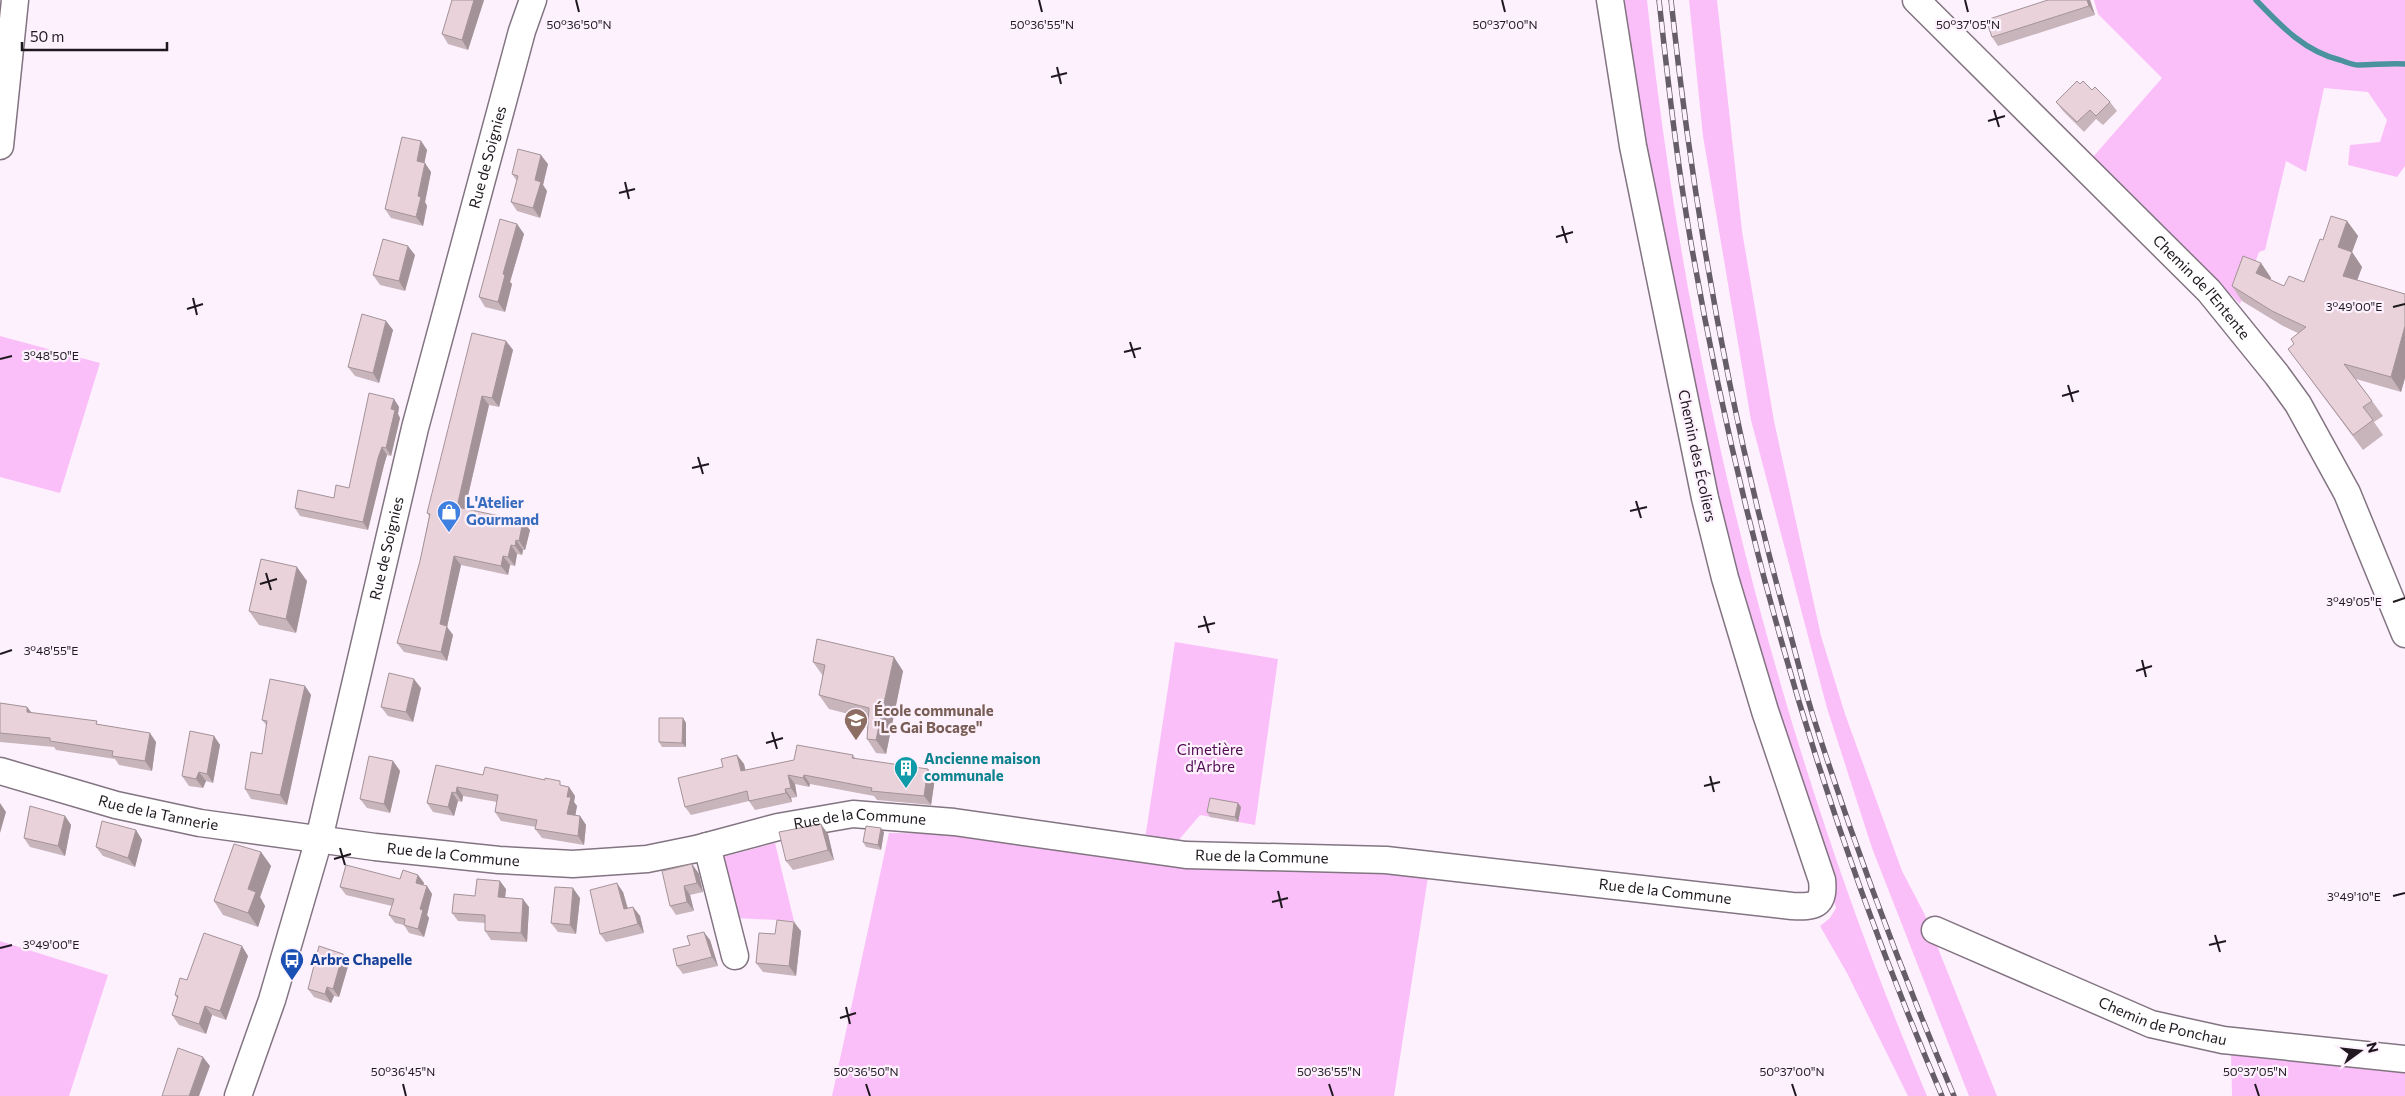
<svg xmlns="http://www.w3.org/2000/svg" width="2405" height="1096" viewBox="0 0 2405 1096" font-family="Commissioner,sans-serif">
<style>
.green{fill:#fabff8}
.lines{fill:none;stroke-linecap:round;stroke-linejoin:round}
.stream{stroke:#49929e;stroke-width:5.5}
.minor-casing{stroke:#827481;stroke-width:29}
.minor{stroke:#fff;stroke-width:26}
.rail-casing{stroke:#665e66;stroke-width:5.5}
.rail{stroke:#fef1fe;stroke-width:4;stroke-dasharray:11;stroke-linecap:butt}
.wall{fill:#c8b5bb}
.shaded-wall{fill:#a39398}
.building{fill:#e9d2d9;stroke:#a39398}
.ticks{fill:none;stroke:#1f191f;stroke-width:2}
.labels{text-anchor:middle;stroke-width:4.5;stroke-linejoin:round;paint-order:stroke}
.street-label{font-size:15px;fill:#1f191f;stroke:#fef1fe}
.shop-label{font-size:15px;font-weight:bold;fill:#366cbe;stroke:#fef1fe;text-anchor:start}
.education-label{font-size:15px;font-weight:bold;fill:#785e54;stroke:#fef1fe;text-anchor:start}
.park-label{font-size:15px;fill:#500b51;stroke:#fef1fe}
.culture-label{font-size:15px;font-weight:bold;fill:#0d838f;stroke:#fef1fe;text-anchor:start}
.transit-label{font-size:15px;font-weight:bold;fill:#164399;stroke:#fef1fe;text-anchor:start}
.ticks-label{font-size:12px;text-anchor:middle;fill:#1f191f;stroke:#fef1fe;stroke-width:4.5;stroke-linejoin:round;paint-order:stroke}
</style>
<rect width="100%" height="100%" fill="#fef1fe"/>
<g class="green">
<path d="M1618,0H1647C1687,377 1779,747 1927,1096H1908L1847,973L1820,926L1830,918L1836,908L1824,863L1728,568Z"/>
<polygon points="1689,0 1717,0 1742,231 1774,421 1821,636 1845,714 1902,871 1924,913 1997,1096 1969,1096 1872,848 1827,708 1751,420 1703,136"/>
<polygon points="2094,0 2405,0 2405,166 2397,177 2348,165 2350,145 2380,142 2387,120 2368,92 2324,88 2306,172 2286,161 2265,250 2259,252 2240,304 2093,157 2162,78 2098,14"/>
<polygon points="0,336 100,363 60,493 0,477"/>
<polygon points="1175,642 1278,659 1255,825 1200,815 1177,842 1145,839"/>
<polygon points="889,833 1051,835 1430,864 1394,1096 832,1096"/>
<polygon points="775,843 794,921 737,918 723,857"/>
<polygon points="0,941 108,975 69,1096 0,1096"/>
<polygon points="2231,1052 2405,1071 2405,1096 2232,1096"/>
</g>
<g class="lines">
<path class="stream" d="M2256,0C2281,26 2304,51 2340,60C2346,62 2352,65 2359,65C2374,65 2389,63 2405,64"/>
<g class="minor-casing">
<g id="minor">
<path id="s1" d="M1916,0L2209,291L2277,375L2298,404L2347,493L2405,634"/>
<polyline points="0,146 15,0"/>
<path id="s2" d="M0,771L116,805L200,823L375,847L499,860L573,864L647,859L696,849L778,827L853,814L954,822L1186,855L1386,860L1792,906C1814,907 1825,906 1822,880L1765,711L1725,578L1705,498L1633,146L1610,0"/>
<polyline points="707,846 735,956"/>
<path id="s3" d="M1935,930L2151,1024L2223,1040L2405,1059"/>
<path id="s4" d="M238,1096L272,1000L319,839L415,428L522,31L533,0"/>
</g>
</g>
<use href="#minor" class="minor"/>
<g class="rail-casing">
<g id="rail">
<path d="M1659,0C1668,81 1677,163 1691,243C1742,536 1825,823 1942,1096"/>
<path d="M1671,0C1693,207 1729,411 1784,611C1794,646 1802,681 1813,716C1854,845 1901,971 1954,1096"/>
</g>
</g>
<use href="#rail" class="rail"/>
</g>
<g class="wall">
<polygon points="452,0 484,0 468,50 448,44 442,34"/>
<polygon points="2048,0 2090,0 2095,15 1998,46 1992,37"/>
<polygon points="2080,84 2092,90 2110,102 2117,111 2103,125 2096,119 2084,132 2063,111 2056,102"/>
<polygon points="421,141 427,150 424,163 431,172 425,202 427,206 423,226 391,218 385,209"/>
<polygon points="548,164 543,185 547,191 540,218 517,211 511,202 517,181 512,174"/>
<polygon points="2347,221 2358,236 2352,252 2362,267 2357,281 2405,294 2405,378 2401,392 2356,379 2383,416 2374,422 2383,435 2363,450 2288,349 2294,344 2298,333 2283,326 2242,301 2232,286 2261,263 2271,278 2271,280 2284,286 2304,282"/>
<polygon points="517,224 524,234 510,282 512,284 505,312 485,307 479,297"/>
<polygon points="415,255 405,291 380,285 373,275"/>
<polygon points="386,321 393,330 379,383 355,376 348,367"/>
<polygon points="506,341 513,350 499,407 489,405 465,509 530,530 525,550 523,550 522,555 517,554 515,566 510,565 508,575 461,565 447,627 453,635 447,661 404,652 397,643 420,561 429,516 427,513"/>
<polygon points="394,399 399,407 398,414 400,418 391,456 387,455 384,465 368,530 300,516 295,508 334,498 349,488"/>
<polygon points="307,581 296,633 259,625 249,611"/>
<polygon points="813,662 903,671 886,754 876,753 867,739 868,719 829,709 819,695 823,676"/>
<polygon points="305,686 311,695 287,805 251,799 245,789 262,754 267,726 262,720"/>
<polygon points="421,688 413,722 388,716 381,707"/>
<polygon points="0,703 27,707 32,713 98,724 156,742 152,771 119,765 115,759 56,750 54,747 0,742"/>
<polygon points="683,718 686,723 686,747 662,747 659,742"/>
<polygon points="214,736 220,745 213,783 206,781 203,788 189,786 182,776"/>
<polygon points="737,755 744,764 745,770 853,755 856,759 935,778 931,805 877,800 874,796 810,784 809,787 795,784 797,797 791,798 792,802 755,810 749,801 691,815 685,807 723,767"/>
<polygon points="393,761 400,771 390,813 367,808 360,799"/>
<polygon points="436,765 483,775 569,787 575,796 574,802 577,806 575,816 580,816 586,825 584,845 542,838 535,829 536,827 501,821 495,812 497,802 463,796 462,802 458,801 454,816 433,812 427,803"/>
<polygon points="1241,807 1238,822 1210,817 1207,812"/>
<polygon points="65,816 71,825 65,856 30,847 24,838"/>
<polygon points="136,830 142,840 135,867 103,856 96,847"/>
<polygon points="884,832 881,850 866,847 863,842"/>
<polygon points="828,834 834,860 793,870 786,861"/>
<polygon points="261,852 271,866 260,897 265,906 258,927 223,915 214,901"/>
<polygon points="692,864 699,874 703,892 690,895 694,911 676,915 670,906"/>
<polygon points="418,875 424,883 423,885 427,886 432,894 427,915 429,918 424,937 409,933 404,925 395,923 389,915 392,906 346,895 340,887 400,879"/>
<polygon points="506,889 505,898 529,907 527,942 491,940 485,931 485,923 458,921 452,913 475,896"/>
<polygon points="623,892 628,908 633,907 640,916 644,933 606,942 600,934"/>
<polygon points="580,898 576,934 558,932 551,923"/>
<polygon points="801,931 796,976 763,972 756,963 775,934"/>
<polygon points="710,940 718,966 683,974 677,966"/>
<polygon points="343,954 349,963 339,997 334,996 331,1003 314,997 308,989"/>
<polygon points="248,956 226,1020 212,1015 206,1034 179,1025 172,1015 177,998 175,995 187,980"/>
</g>
<g class="shaded-wall">
<polygon points="474,0 484,0 468,50 462,40"/>
<polygon points="2087,0 2090,0 2095,15 2089,6"/>
<polygon points="421,141 427,150 423,170 417,161"/>
<polygon points="541,155 548,164 543,185 547,191 540,218 533,208 535,180"/>
<polygon points="425,163 431,172 425,202 427,206 423,226 416,217 418,196"/>
<polygon points="2347,221 2358,236 2352,252 2362,267 2353,291 2343,276 2338,247"/>
<polygon points="517,224 524,234 510,282 512,284 505,312 498,302 503,274"/>
<polygon points="408,246 415,255 405,291 399,281"/>
<polygon points="2261,263 2271,278 2267,288 2256,273"/>
<polygon points="386,321 393,330 379,383 373,373"/>
<polygon points="2405,326 2405,378 2401,392 2391,377"/>
<polygon points="506,341 513,350 499,407 492,398"/>
<polygon points="482,396 489,405 463,517 457,507"/>
<polygon points="394,399 399,407 398,414 400,418 391,456 386,448 391,409"/>
<polygon points="382,447 387,455 384,465 368,530 363,522 378,458"/>
<polygon points="523,521 530,530 525,550 519,541"/>
<polygon points="516,540 523,550 522,555 515,546"/>
<polygon points="511,545 517,554 515,566 508,557"/>
<polygon points="454,556 461,565 447,627 453,635 447,661 441,652 440,624"/>
<polygon points="503,556 510,565 508,575 501,566"/>
<polygon points="297,567 307,581 296,633 286,619"/>
<polygon points="894,657 903,671 886,754 876,740"/>
<polygon points="414,679 421,688 413,722 406,712"/>
<polygon points="305,686 311,695 287,805 280,795"/>
<polygon points="27,707 34,716 27,712"/>
<polygon points="683,718 686,723 686,747 682,743"/>
<polygon points="150,733 156,742 152,771 145,761"/>
<polygon points="214,736 220,745 213,783 207,774"/>
<polygon points="737,755 744,764 748,780 741,771"/>
<polygon points="393,761 400,771 390,813 384,804"/>
<polygon points="928,769 935,778 931,805 924,796"/>
<polygon points="199,772 206,781 203,788 196,779"/>
<polygon points="788,775 795,784 797,797 791,788"/>
<polygon points="804,775 810,784 809,787 803,778"/>
<polygon points="457,787 463,796 462,802 456,793"/>
<polygon points="569,787 575,796 574,802 577,806 574,823 567,814 567,797"/>
<polygon points="785,789 791,798 792,802 786,793"/>
<polygon points="452,792 458,801 454,816 448,807"/>
<polygon points="0,803 6,812 0,833"/>
<polygon points="1238,803 1241,807 1238,822 1235,817"/>
<polygon points="65,816 71,825 65,856 58,846"/>
<polygon points="580,816 586,825 584,845 578,836"/>
<polygon points="821,824 828,834 834,860 828,850"/>
<polygon points="881,828 884,832 881,850 878,845"/>
<polygon points="136,830 142,840 135,867 128,858"/>
<polygon points="261,852 271,866 260,897 265,906 258,927 248,913 248,889"/>
<polygon points="692,864 699,874 703,892 697,883"/>
<polygon points="418,875 424,883 421,891 416,883"/>
<polygon points="500,881 506,889 504,906 498,897"/>
<polygon points="617,883 623,892 630,918 624,909"/>
<polygon points="427,886 432,894 427,915 429,918 424,937 418,929 420,909"/>
<polygon points="684,886 690,895 694,911 687,902"/>
<polygon points="573,888 580,898 576,934 570,925"/>
<polygon points="523,899 529,907 527,942 521,933"/>
<polygon points="633,907 640,916 644,933 638,924"/>
<polygon points="794,922 801,931 796,976 789,966"/>
<polygon points="704,932 710,940 718,966 712,957"/>
<polygon points="242,946 248,956 226,1020 220,1011"/>
<polygon points="343,954 349,963 339,997 333,989"/>
<polygon points="327,987 334,996 331,1003 325,994"/>
<polygon points="205,1006 212,1015 206,1034 199,1024"/>
<polygon points="203,1057 210,1066 199,1096 189,1096"/>
</g>
<g class="building">
<polygon points="452,0 474,0 462,40 442,34"/>
<polygon points="2048,0 2087,0 2089,6 1992,37 1986,20"/>
<polygon points="2077,81 2080,84 2083,81 2092,90 2095,87 2110,102 2096,116 2090,110 2077,122 2056,102"/>
<polygon points="402,137 421,141 417,161 425,163 418,196 421,197 416,217 385,209"/>
<polygon points="518,149 541,155 535,180 541,182 533,208 511,202 518,176 512,174"/>
<polygon points="2331,216 2347,221 2338,247 2352,252 2343,276 2405,294 2405,326 2391,377 2344,364 2372,401 2363,407 2373,420 2353,435 2288,349 2294,344 2291,339 2306,327 2272,311 2232,286 2243,256 2261,263 2256,273 2284,286 2289,276 2304,282 2320,239 2323,240"/>
<polygon points="500,219 517,224 503,274 505,275 498,302 479,297"/>
<polygon points="383,239 408,246 399,281 373,275"/>
<polygon points="362,314 386,321 373,373 348,367"/>
<polygon points="472,333 506,341 492,398 482,396 457,507 523,521 519,541 516,540 515,546 511,545 508,557 503,556 501,566 454,556 440,624 447,626 441,652 397,643 420,561 430,514 427,513"/>
<polygon points="369,393 394,399 391,409 395,410 386,448 382,447 378,458 363,522 295,508 298,490 334,498 336,485 349,488"/>
<polygon points="261,559 297,567 286,619 249,611"/>
<polygon points="817,639 894,657 876,740 867,739 869,708 819,695 825,665 813,662"/>
<polygon points="389,673 414,679 406,712 381,707"/>
<polygon points="270,679 305,686 280,795 245,789 251,752 262,754 267,721 262,720"/>
<polygon points="0,703 27,707 27,712 97,721 96,724 150,733 145,761 112,756 113,751 50,741 50,738 0,733"/>
<polygon points="659,718 683,718 682,743 659,742"/>
<polygon points="190,731 214,736 207,774 199,772 196,779 182,776"/>
<polygon points="797,745 853,755 852,758 928,769 924,796 871,791 872,788 804,775 803,778 788,775 791,788 785,789 786,793 749,801 747,791 685,807 678,778 723,767 721,759 737,755 741,771 794,760"/>
<polygon points="369,756 393,761 384,804 360,799"/>
<polygon points="436,765 483,775 485,767 545,780 545,778 560,781 560,785 569,787 567,797 571,797 567,814 580,816 578,836 535,829 537,820 495,812 498,795 457,787 456,793 452,792 448,807 427,803"/>
<polygon points="1210,798 1238,803 1235,817 1207,812"/>
<polygon points="30,806 65,816 58,846 24,838"/>
<polygon points="102,821 136,830 128,858 96,847"/>
<polygon points="821,824 828,850 786,861 779,832"/>
<polygon points="866,826 881,828 878,845 863,842"/>
<polygon points="234,844 261,852 248,889 256,892 248,913 214,901"/>
<polygon points="692,864 697,883 684,886 687,902 670,906 662,871"/>
<polygon points="346,865 400,879 403,870 418,875 416,883 427,886 420,909 423,910 418,929 404,925 405,919 389,915 394,899 340,887"/>
<polygon points="477,879 500,881 498,897 523,899 521,933 485,931 485,915 452,913 454,894 475,896"/>
<polygon points="617,883 624,909 633,907 638,924 600,934 590,890"/>
<polygon points="555,887 573,888 570,925 551,923"/>
<polygon points="777,920 794,922 789,966 756,963 759,933 775,934"/>
<polygon points="704,932 712,957 677,966 673,949 690,945 687,936"/>
<polygon points="204,933 242,946 220,1011 205,1006 199,1024 172,1015 178,996 175,995 180,978 187,980"/>
<polygon points="319,946 343,954 333,989 327,987 325,994 308,989"/>
<polygon points="178,1048 203,1057 189,1096 162,1096"/>
</g>
<path class="ticks" d="M576,0L579,12M1039,0L1042,12M1502,0L1505,12M1965,0L1968,12M1057,67L1061,84M1051,77L1067,73M1994,110L1999,127M1988,121L2005,116M625,182L629,199M619,193L635,189M1562,226L1567,243M1556,237L1573,232M193,298L197,315M2393,307L2405,304M187,309L203,304M1130,342L1135,358M1124,352L1141,348M0,359L12,356M2068,385L2073,402M2062,396L2079,391M698,457L703,474M692,468L709,464M1636,501L1641,518M1630,511L1647,507M266,573L271,590M260,584L277,579M2393,602L2405,598M1204,616L1209,633M1198,627L1215,623M0,654L12,650M2142,660L2146,677M2136,671L2152,666M772,732L777,749M766,743L783,738M1710,776L1714,792M1704,786L1720,782M340,848L345,865M334,859L351,854M1278,891L1282,908M2393,896L2405,893M1272,902L1288,898M2215,935L2220,952M2209,945L2226,941M0,948L12,945M846,1007L850,1024M840,1018L856,1013M403,1084L406,1096M866,1084L870,1096M1329,1084L1333,1096M1792,1084L1796,1096M2255,1084L2259,1096"/>
<defs>
<g id="shop-pin" transform="scale(1.25)"><path d="M0 17L-7.5 6A9.5 9.5 0 1 1 7.5 6Z" fill="#3f7fe0" stroke="#fef1fe"/><path d="M-5-2.5h2.3a2.7 3.5 0 0 1 5.4 0H5L5.5 6h-11ZM-1.5-2.5h3a1.5 2.3 0 0 0-3 0Z" fill="#fff"/></g>
<g id="school-pin" transform="scale(1.25)"><path d="M0 17L-7.5 6A9.5 9.5 0 1 1 7.5 6Z" fill="#8d6e63" stroke="#fef1fe"/><path d="M0-5L7-2L0 1L-7-2ZM-4 1L0 2.5L4 1V4Q0 6-4 4Z" fill="#fff"/></g>
<g id="building-pin" transform="scale(1.25)"><path d="M0 17L-7.5 6A9.5 9.5 0 1 1 7.5 6Z" fill="#0f9aa8" stroke="#fef1fe"/><path d="M-4-6H4V6H1V3H-1V6H-4ZM-2.5-4.3h1.7v1.8h-1.7ZM.8-4.3h1.7v1.8H.8ZM-2.5-1h1.7V.8h-1.7ZM.8-1h1.7V.8H.8Z" fill="#fff"/></g>
<g id="bus-pin" transform="scale(1.25)"><path d="M0 17L-7.5 6A9.5 9.5 0 1 1 7.5 6Z" fill="#1a4fb4" stroke="#fef1fe"/><path d="M-5-6H5V4H4V6H2V4H-2V6H-4V4H-5ZM-3.5-4V0h7V-4ZM-3.5 1.2v1.5H-2V1.2ZM2 1.2v1.5H3.5V1.2Z" fill="#fff"/></g>
</defs>
<g fill-rule="evenodd">
<use href="#shop-pin" x="449" y="512"/>
<use href="#school-pin" x="856" y="720"/>
<use href="#building-pin" x="906" y="768"/>
<use href="#bus-pin" x="292" y="960"/>
</g>
<g class="labels">
<g class="street-label">
<text dy="5" stroke="none"><textPath href="#s4" startOffset="972">Rue de Soignies</textPath></text>
<text dy="5" stroke="none"><textPath href="#s1" startOffset="405">Chemin de l'Entente</textPath></text>
<text transform="translate(1697 456) rotate(78)" y="5">Chemin des Écoliers</text>
<text dy="5" stroke="none"><textPath href="#s4" startOffset="568">Rue de Soignies</textPath></text>
<text dy="5" stroke="none"><textPath href="#s2" startOffset="164">Rue de la Tannerie</textPath></text>
<text dy="5" stroke="none"><textPath href="#s2" startOffset="874">Rue de la Commune</textPath></text>
<text dy="5" stroke="none"><textPath href="#s2" startOffset="462">Rue de la Commune</textPath></text>
<text dy="5" stroke="none"><textPath href="#s2" startOffset="1279">Rue de la Commune</textPath></text>
<text dy="5" stroke="none"><textPath href="#s2" startOffset="1684">Rue de la Commune</textPath></text>
<text dy="5" stroke="none"><textPath href="#s3" startOffset="246">Chemin de Ponchau</textPath></text>
</g>
<g class="shop-label">
<text x="466" y="508">L'Atelier<tspan x="466" dy="17">Gourmand</tspan></text>
</g>
<g class="education-label">
<text x="874" y="716">École communale<tspan x="874" dy="17">"Le Gai Bocage"</tspan></text>
</g>
<g class="park-label">
<text x="1210" y="755">Cimetière<tspan x="1210" dy="17">d'Arbre</tspan></text>
</g>
<g class="culture-label">
<text x="924" y="764">Ancienne maison<tspan x="924" dy="17">communale</tspan></text>
</g>
<g class="transit-label">
<text x="310" y="965">Arbre Chapelle</text>
</g>
</g>
<g class="ticks-label">
<text x="579" y="29">50°36'50"N</text>
<text x="1042" y="29">50°36'55"N</text>
<text x="1505" y="29">50°37'00"N</text>
<text x="1968" y="29">50°37'05"N</text>
<text x="2354" y="311">3°49'00"E</text>
<text x="51" y="360">3°48'50"E</text>
<text x="2354" y="606">3°49'05"E</text>
<text x="51" y="655">3°48'55"E</text>
<text x="2354" y="901">3°49'10"E</text>
<text x="51" y="949">3°49'00"E</text>
<text x="403" y="1076">50°36'45"N</text>
<text x="866" y="1076">50°36'50"N</text>
<text x="1329" y="1076">50°36'55"N</text>
<text x="1792" y="1076">50°37'00"N</text>
<text x="2255" y="1076">50°37'05"N</text>
</g>
<g transform="translate(2360 1051) rotate(75)" stroke="#fef1fe" stroke-width="4" paint-order="stroke">
<path d="M0-4L9 19L0 12L-9 19Z" fill="#1f191f"/>
<text y="-8" font-size="14" font-weight="bold" text-anchor="middle" fill="#1f191f">N</text>
</g>
<path d="M22 42v8h145v-8" fill="none" stroke="#1f191f" stroke-width="2.5"/>
<text x="30" y="42" font-size="15" fill="#1f191f" stroke="#fef1fe" stroke-width="4" paint-order="stroke">50 m</text>
</svg>
